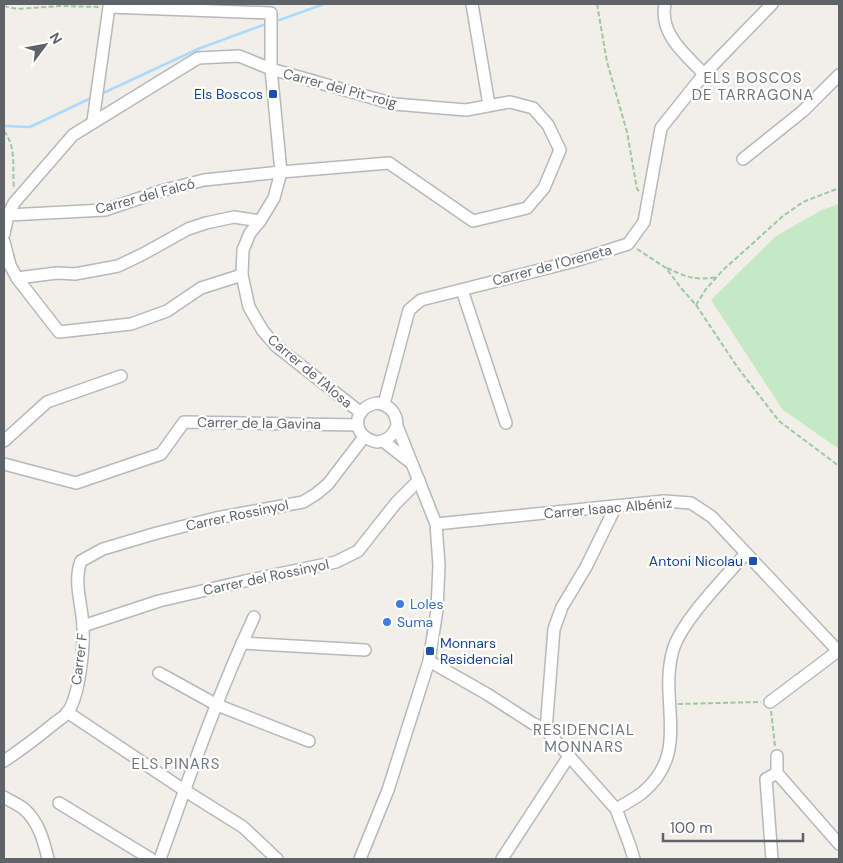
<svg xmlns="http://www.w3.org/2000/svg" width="843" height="863" viewBox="0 0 843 863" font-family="'DM Sans',sans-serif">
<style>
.green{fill:#c5e8c5}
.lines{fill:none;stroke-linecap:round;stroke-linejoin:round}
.stream{stroke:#aadaff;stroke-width:2.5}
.minor-casing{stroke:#b5b8bc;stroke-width:14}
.path{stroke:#9cc7a9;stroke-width:2;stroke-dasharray:5 2.5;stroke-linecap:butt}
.minor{stroke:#fff;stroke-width:11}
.transit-dot{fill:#1a4fb4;stroke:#fff;stroke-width:2}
.shop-dot{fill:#3f7fe0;stroke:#fff;stroke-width:2}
.labels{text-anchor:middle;stroke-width:4.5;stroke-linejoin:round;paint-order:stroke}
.street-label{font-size:14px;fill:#5f6368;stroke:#fff}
.transit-label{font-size:14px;fill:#164399;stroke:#fff;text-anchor:end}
.shop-label{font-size:14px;fill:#366cbe;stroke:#fff;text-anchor:start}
.neighbourhood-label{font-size:15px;letter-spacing:1px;fill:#70757a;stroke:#fff}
</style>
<rect width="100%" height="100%" fill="#f1efe8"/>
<polygon class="green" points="839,204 839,449 783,410 711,300 776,236 822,210"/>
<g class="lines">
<g class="stream">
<polyline points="274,22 324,4"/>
<polyline points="101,94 198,49 266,24"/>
<polyline points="4,126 30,127 91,98"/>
</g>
<g class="minor-casing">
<g id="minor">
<polyline points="472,4 489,105"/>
<path d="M665,4C659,34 685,54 704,74"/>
<polyline points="93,121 109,7 271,13 271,69 281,172 274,198 260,221 250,233 243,250 242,275 249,307 263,331 276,346 360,412"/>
<polyline points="743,159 803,111 839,75"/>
<polyline points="4,234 8,215 14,203 73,135 198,58 239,56 271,69 394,104 466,110 510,102 533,108 548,125 560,150 544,188 527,208 473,221 389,163 281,172 204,180 161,191 105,210 8,215"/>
<polyline points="4,242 10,265 17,278 59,332 131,324 167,311 201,288 242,275"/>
<polyline points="17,278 57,273 75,274 118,266 143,254 188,229 206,223 234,217 260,221"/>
<polyline points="462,290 506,423"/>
<polyline points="384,404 409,310 421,300 575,261 628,244 644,222 661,128 704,74 772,4"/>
<polyline points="4,441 47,402 121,376"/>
<polyline points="383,441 410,462"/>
<polyline points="4,464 76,483 161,454 184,422 358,425"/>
<polyline points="436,524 664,501 691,503 712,517 839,652"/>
<polyline points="83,626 159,601 245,581 336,562 358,551 396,503 419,480"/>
<polyline points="242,643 365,650"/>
<polyline points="429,661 487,694 532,723 546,730 616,809 629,843 634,859"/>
<polyline points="159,673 217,705 309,741"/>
<polyline points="770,702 838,651"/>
<polyline points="67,712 184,790 243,827 277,859"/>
<polyline points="546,730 554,629 562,607 586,567 616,506"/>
<path d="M4,761C22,749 39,736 56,722C60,719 65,716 68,712C80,694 84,647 83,626C82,604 73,582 81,561L103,549L157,533L216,518L303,502L316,494L328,484L364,437"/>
<polyline points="777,773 839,844"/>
<path d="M4,797C10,801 18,804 24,809C39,822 44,842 48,859"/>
<polyline points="59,803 151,859"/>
<path d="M616,809C625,804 634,799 642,793C692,752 658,702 673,650C682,620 725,578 746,553"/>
<path d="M160,859C189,778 217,696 254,617"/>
<path d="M360,859L388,790L429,661L437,610L439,565L436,524L397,426C397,413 390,405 377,403C351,408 351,437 377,442C387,441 393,436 397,426"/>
<polyline points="502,859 569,756"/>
<polyline points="772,859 766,779 777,773 777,756"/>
</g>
</g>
<g class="path">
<polyline points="597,4 607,62 627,132 637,189 640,192"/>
<polyline points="4,6 17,9 61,6 99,7"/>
<path d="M4,131C17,148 12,168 14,189"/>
<polyline points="637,249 666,268 681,288 696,305 738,368 779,421 839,466"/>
<path d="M667,268C686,277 695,281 717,277"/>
<polyline points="696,305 706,289 723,270 783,216 803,202 839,188"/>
<polyline points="678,704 761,702"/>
<polyline points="771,711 775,746"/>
</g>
<use href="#minor" class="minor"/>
</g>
<g class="transit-dot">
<rect x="268" y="89" width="10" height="10" rx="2.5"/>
<rect x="748" y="556" width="10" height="10" rx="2.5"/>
<rect x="425" y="646" width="10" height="10" rx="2.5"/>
</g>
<g class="shop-dot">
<circle cx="400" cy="604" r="5"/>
<circle cx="387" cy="622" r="5"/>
</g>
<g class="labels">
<g class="street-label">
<text transform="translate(340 88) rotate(15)" y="5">Carrer del Pit-roig</text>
<text transform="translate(145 196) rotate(-15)" y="5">Carrer del Falcó</text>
<text transform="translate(552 265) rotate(-15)" y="5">Carrer de l'Oreneta</text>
<text transform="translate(310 371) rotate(40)" y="5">Carrer de l'Alosa</text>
<text transform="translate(259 423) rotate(1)" y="5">Carrer de la Gavina</text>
<text transform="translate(608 508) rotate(-5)" y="5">Carrer Isaac Albéniz</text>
<text transform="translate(237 515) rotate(-12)" y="5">Carrer Rossinyol</text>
<text transform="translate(266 577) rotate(-12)" y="5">Carrer del Rossinyol</text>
<text transform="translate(79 659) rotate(-83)" y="5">Carrer F</text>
</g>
<g class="transit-label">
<text x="263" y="99">Els Boscos</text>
<text x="743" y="566">Antoni Nicolau</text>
<text x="440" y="648" text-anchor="start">Monnars<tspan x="440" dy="16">Residencial</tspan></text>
</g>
<g class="shop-label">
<text x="410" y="609">Loles</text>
<text x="397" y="627">Suma</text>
</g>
<g class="neighbourhood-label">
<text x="753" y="83">ELS BOSCOS<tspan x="753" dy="17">DE TARRAGONA</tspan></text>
<text x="584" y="735">RESIDENCIAL<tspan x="584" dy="17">MONNARS</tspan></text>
<text x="176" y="769">ELS PINARS</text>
</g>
</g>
<rect width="843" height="863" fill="none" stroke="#5f6368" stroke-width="10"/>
<g transform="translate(45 45) rotate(58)" stroke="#ffffff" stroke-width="4" paint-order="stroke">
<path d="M0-4L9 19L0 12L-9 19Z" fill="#5f6368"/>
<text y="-8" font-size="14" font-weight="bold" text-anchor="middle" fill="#5f6368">N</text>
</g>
<path d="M663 833v8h140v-8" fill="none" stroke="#5f6368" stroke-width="2.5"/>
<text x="670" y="833" font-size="15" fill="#5f6368" stroke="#ffffff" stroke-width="4" paint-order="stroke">100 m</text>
</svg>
